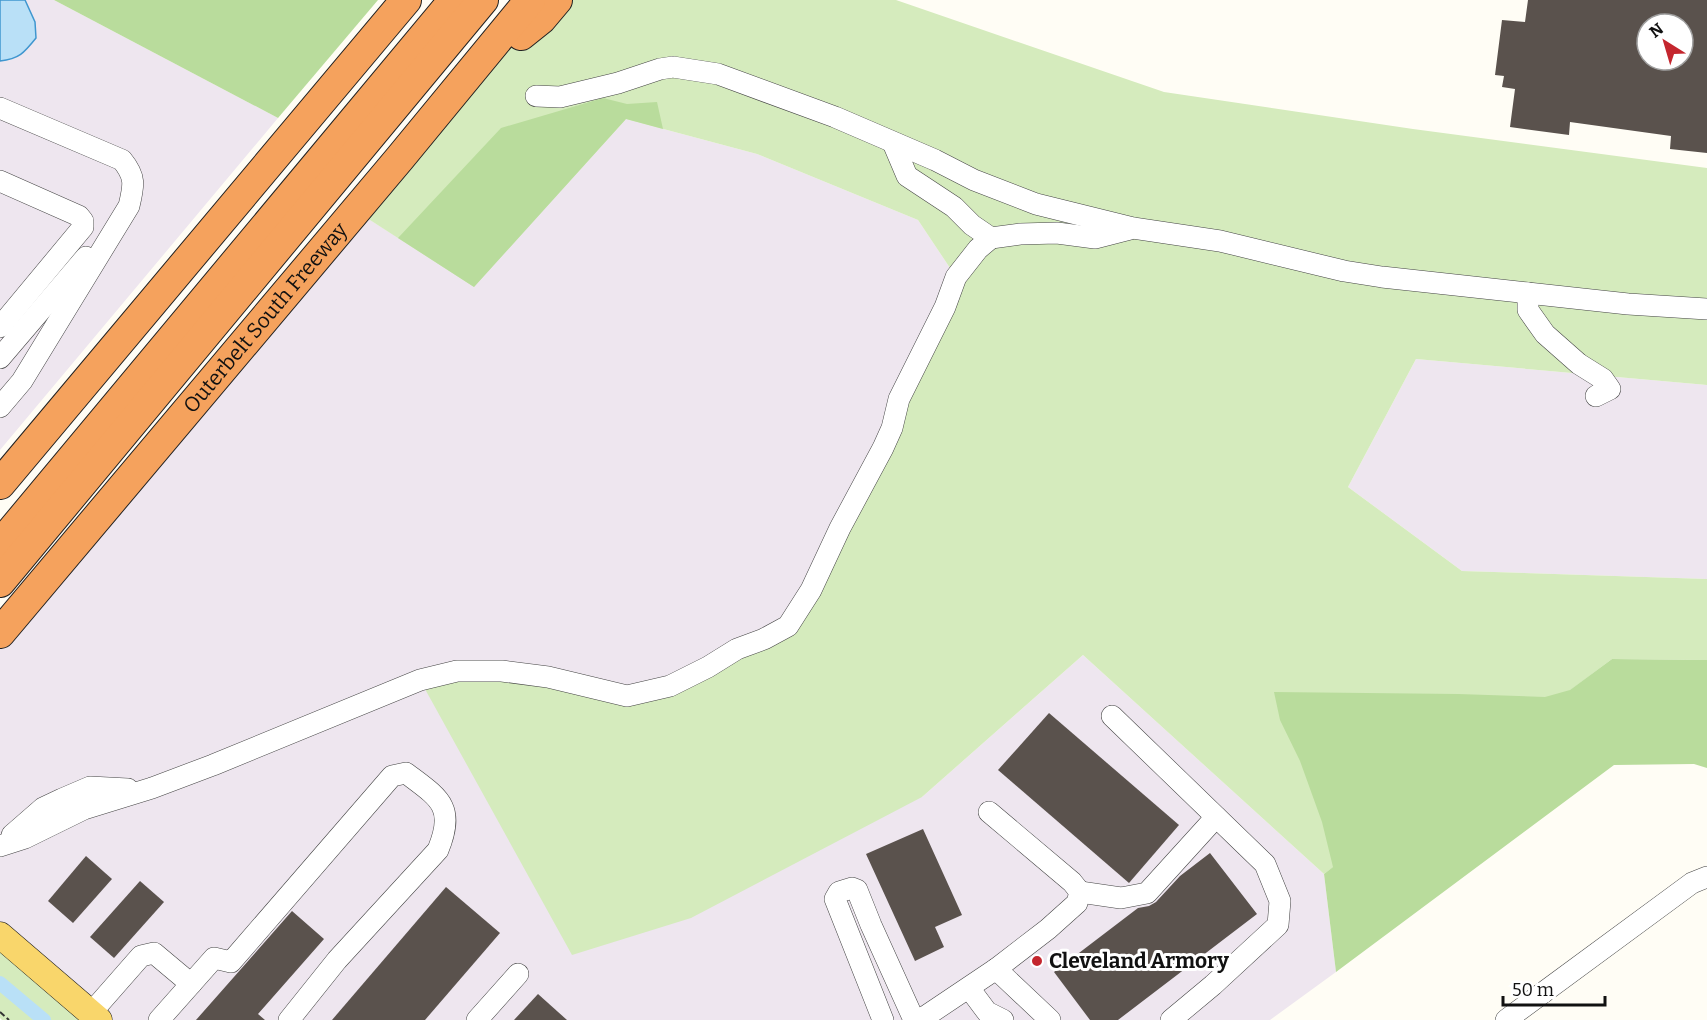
<svg xmlns="http://www.w3.org/2000/svg" width="1707" height="1020" viewBox="0 0 1707 1020" font-family="Bitter,serif">
<style>
.industrial{fill:#eee6ef}
.green{fill:#d5ebbd}
.forest{fill:#b9dc9c}
.water{fill:#b9e0f7;stroke:#3f96cf;stroke-width:1.5}
.lines{fill:none;stroke-linecap:round;stroke-linejoin:round}
.canal{stroke:#b9e0f7;stroke-width:14}
.building{fill:#5a524d;fill-rule:evenodd}
.minor-casing{stroke:#444;stroke-width:22}
.major-casing{stroke:#222;stroke-width:27}
.highway-casing{stroke:#222;stroke-width:32}
.path{stroke:#333;stroke-width:2;stroke-dasharray:6 3;stroke-linecap:butt}
.minor{stroke:#fff;stroke-width:21}
.major{stroke:#f9d66b;stroke-width:26}
.highway{stroke:#f5a25d;stroke-width:30}
.poi-dot{fill:#c4262e;stroke:#fff;stroke-width:2}
.labels{text-anchor:middle;stroke-width:6;stroke-linejoin:round;paint-order:stroke}
.street-label{font-size:21px;fill:#111;stroke:#fff}
.poi-label{font-size:21px;font-weight:bold;fill:#111;stroke:#fff;text-anchor:start}
</style>
<rect width="100%" height="100%" fill="#fffdf5"/>
<g class="industrial">
<polygon points="25,0 54,0 278,118 0,450 0,61 11,60 35,22"/>
<polygon points="626,119 757,154 918,220 956,277 922,797 1083,655 1324,874 1336,972 1270,1020 99,1020 0,934 0,633 356,211 474,286"/>
<polygon points="1416,359 1707,385 1707,579 1462,571 1348,487"/>
</g>
<g class="green">
<polygon points="557,0 896,0 1164,92 1413,129 1707,168 1707,385 1416,359 1348,487 1462,571 1707,579 1707,660 1612,659 1324,874 1083,655 922,797 691,918 572,955 420,680 457,671 627,696 788,626 956,277 918,220 757,154 626,119 474,287 356,211 469,76"/>
<polygon points="0,947 87,1020 2,1020 0,1018"/>
</g>
<g class="forest">
<polygon points="54,0 378,0 278,118"/>
<polygon points="603,98 627,104 657,102 663,129 626,119 474,287 398,238 501,128"/>
<polygon points="1612,659 1707,660 1707,768 1694,764 1614,765 1336,972 1324,874 1333,867 1322,822 1300,761 1280,720 1274,692 1458,694 1545,697 1570,690"/>
</g>
<path class="water" d="M0,0H25L35,22L36,38C24,53 19,59 0,61Z"/>
<g class="lines">
<polyline class="canal" points="0,983 44,1020"/>
</g>
<g class="building">
<path d="M1528,0H1707V153L1670,149L1671,136L1570,122L1569,135L1510,127L1515,89L1502,87L1504,76L1495,75L1502,20L1525,22ZM1647,24H1683V60H1647Z"/>
<polygon points="1049,713 1179,825 1129,883 998,770"/>
<polygon points="923,829 962,915 935,927 944,947 915,961 866,854"/>
<polygon points="1210,853 1257,914 1118,1020 1090,1020 1054,972 1138,908 1149,906 1156,902 1180,876"/>
<polygon points="86,856 112,879 73,923 48,901"/>
<polygon points="140,881 164,902 114,958 90,937"/>
<polygon points="446,887 500,933 425,1020 332,1020"/>
<polygon points="292,911 324,939 258,1014 265,1020 196,1020"/>
<polygon points="538,994 567,1020 514,1020"/>
</g>
<g class="lines">
<g class="minor-casing">
<g id="minor">
<polyline points="536,96 560,97 618,83 660,69 673,67 718,74 835,117 935,160 974,180 1036,204 1133,228 1220,241 1344,271 1382,277 1628,304 1707,309"/>
<path d="M0,108L122,160C136,177 134,185 129,206L22,381L0,407"/>
<polyline points="893,143 907,176 954,207 972,225 991,238 1020,234 1057,233 1095,238 1130,229"/>
<polyline points="0,181 79,216 83,221 83,227 0,327"/>
<polyline points="1528,293 1528,310 1545,334 1579,364 1603,379 1610,389 1596,396"/>
<polyline points="0,358 86,257"/>
<polyline points="1112,716 1265,864 1280,901 1278,925 1213,985 1171,1020"/>
<polyline points="12,835 43,808 62,799 90,787 128,789"/>
<polyline points="0,846 25,838 84,809 152,788 213,765 420,680 457,671 502,671 548,677 627,696 670,686 708,667 737,649 764,639 788,626 811,590 840,528 883,448 892,428 899,399 945,307 956,277 978,249 991,238"/>
<polyline points="1080,892 1121,898 1147,893 1216,817"/>
<polyline points="996,969 1050,1020"/>
<polyline points="969,988 987,1012 1003,1020"/>
<polyline points="91,1013 141,956 154,953 191,984"/>
<path d="M159,1020L214,958L231,962L392,776L406,773C439,798 456,806 438,850L337,960L289,1020"/>
<polyline points="477,1020 518,974"/>
<polyline points="883,1020 835,899 839,892 852,888 857,890 871,925 914,1020"/>
<polyline points="918,1020 926,1016 996,969 1048,929 1077,903 1080,892 1072,882 989,812"/>
<polyline points="1506,1020 1692,883 1707,877"/>
</g>
</g>
<g class="major-casing">
<polyline id="major" points="0,935 99,1020"/>
</g>
<g class="highway-casing">
<g id="highway">
<polyline points="521,35 541,19 557,0"/>
<polyline points="0,484 406,0"/>
<polyline points="0,545 454,0"/>
<polyline points="0,582 483,0"/>
<path id="s1" d="M0,633L400,158L530,0"/>
</g>
</g>
<polyline class="path" points="0,1012 9,1020"/>
<use href="#minor" class="minor"/>
<use href="#major" class="major"/>
<use href="#highway" class="highway"/>
</g>
<circle class="poi-dot" cx="1037" cy="961" r="6"/>
<g class="labels">
<g class="street-label">
<text dy="7" stroke="none"><textPath href="#s1" startOffset="412">Outerbelt South Freeway</textPath></text>
</g>
<g class="poi-label">
<text x="1049" y="968">Cleveland Armory</text>
</g>
</g>
<g transform="translate(1665 42) rotate(323)"><circle r="28" fill="#ffffff" stroke="#a0a0a0" stroke-width="1.5"/>
<path d="M0-4.5L10 22L0 15L-10 22Z" fill="#c4262e"/>
<text y="-9" font-size="16" font-weight="bold" text-anchor="middle" fill="#111111">N</text>
</g>
<path d="M1503 996v9h102v-9" fill="none" stroke="#111111" stroke-width="3"/>
<text x="1512" y="996" font-size="18" fill="#111111" stroke="#ffffff" stroke-width="4.5" paint-order="stroke">50 m</text>
</svg>
